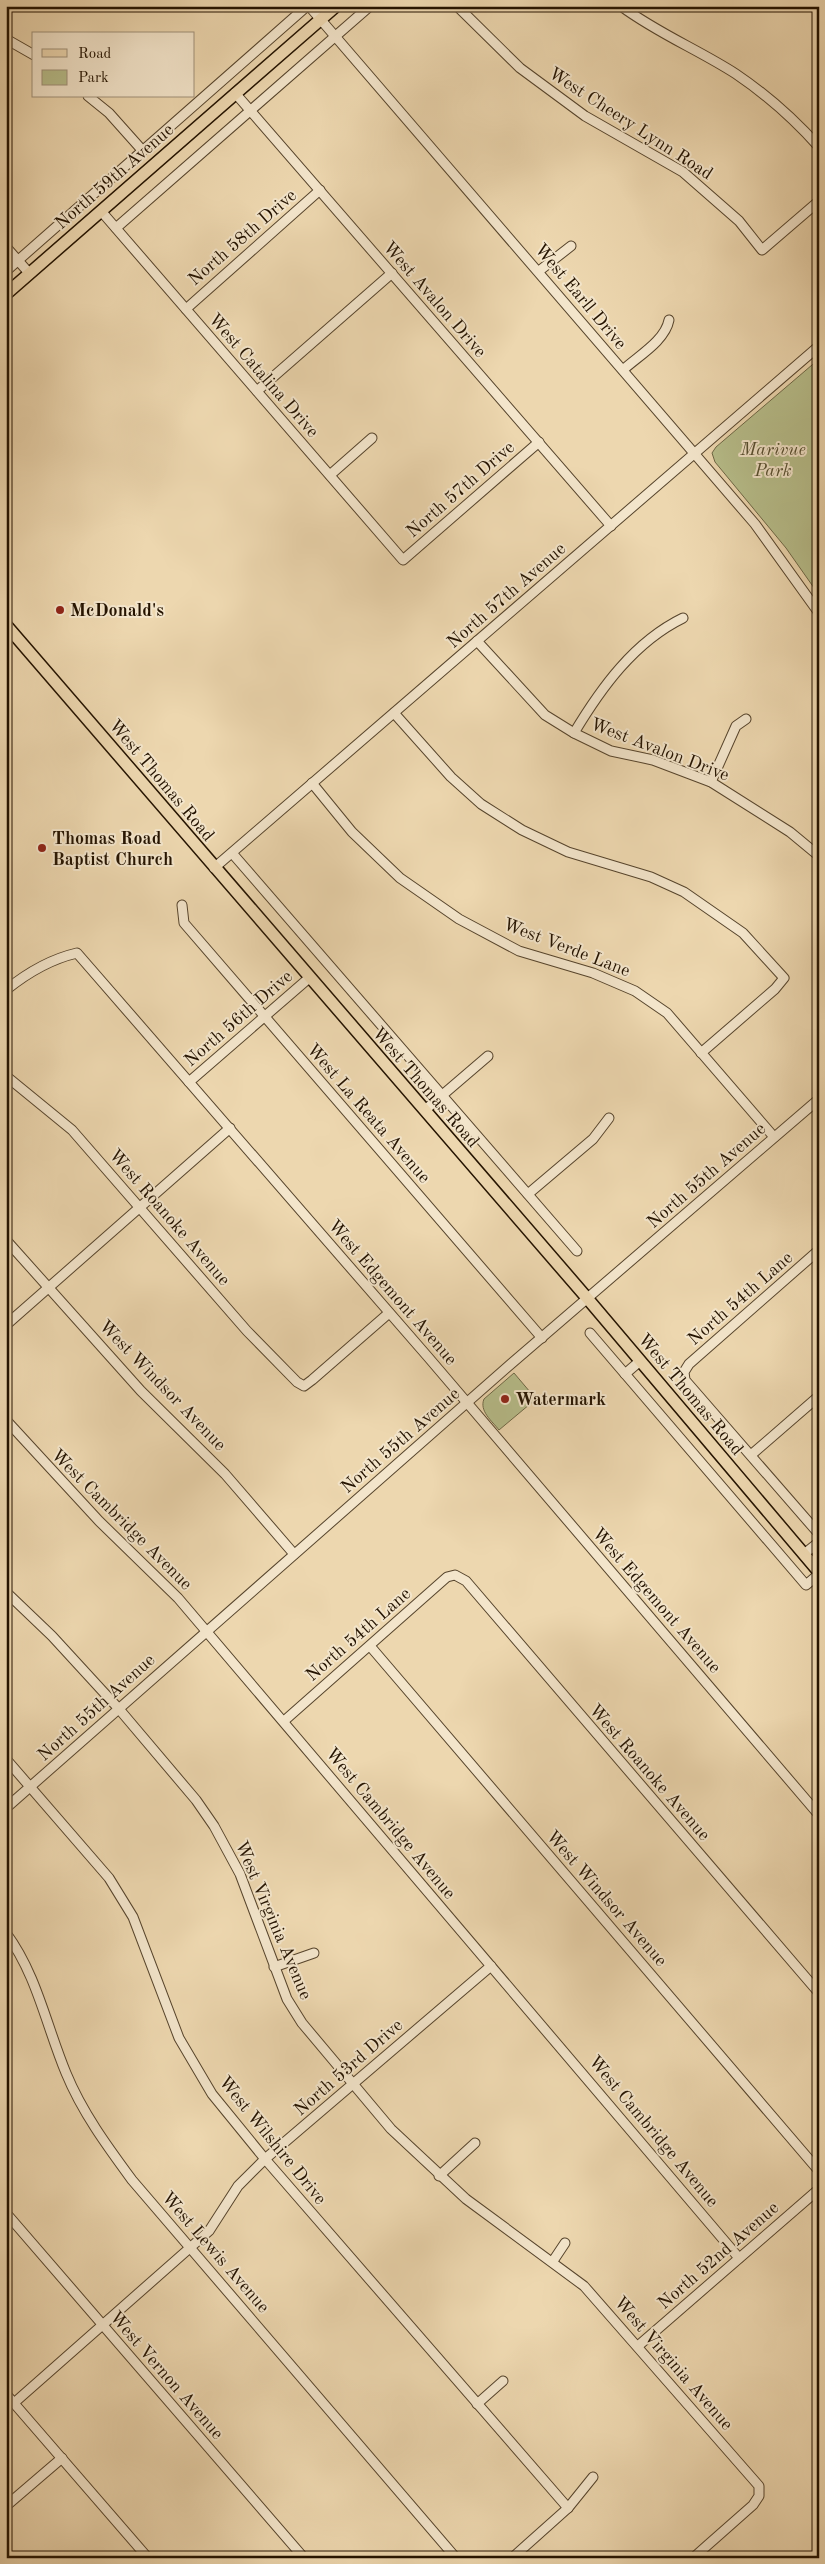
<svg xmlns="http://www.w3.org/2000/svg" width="825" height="2564" viewBox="0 0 825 2564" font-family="'Old Standard TT',serif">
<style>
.green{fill:#b7be8b;stroke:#6e6846}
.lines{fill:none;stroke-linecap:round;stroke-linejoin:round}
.minor-casing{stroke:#56442c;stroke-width:11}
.major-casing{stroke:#241300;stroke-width:14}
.minor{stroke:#f3e5cb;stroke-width:9}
.major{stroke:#edd7af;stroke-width:11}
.poi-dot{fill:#8f2418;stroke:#f3e5cb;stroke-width:2}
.labels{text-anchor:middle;stroke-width:4;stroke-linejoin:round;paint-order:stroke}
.street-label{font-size:18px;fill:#241300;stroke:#f3e5cb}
.park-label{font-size:18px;font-style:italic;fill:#574f31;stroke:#f3e5cb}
.poi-label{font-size:18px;font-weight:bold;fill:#241300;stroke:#f3e5cb;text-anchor:start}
</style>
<rect width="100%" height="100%" fill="#edd7af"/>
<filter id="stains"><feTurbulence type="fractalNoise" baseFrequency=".004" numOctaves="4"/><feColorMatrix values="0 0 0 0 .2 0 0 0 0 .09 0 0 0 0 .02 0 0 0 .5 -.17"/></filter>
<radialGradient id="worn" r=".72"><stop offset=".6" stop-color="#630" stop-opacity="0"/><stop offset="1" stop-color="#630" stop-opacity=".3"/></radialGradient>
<g class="green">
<polygon points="819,359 819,595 786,548 715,462 712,453 716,447"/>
<path d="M514,1373L536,1399L499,1430C492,1421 479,1411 484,1399Z"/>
</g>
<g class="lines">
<g class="minor-casing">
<g id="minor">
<polyline points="309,6 755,524 819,613"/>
<polyline points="457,6 520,68 585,116 683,172 739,221 762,250 819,201"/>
<path d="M621,6C657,33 699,50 736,74C767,95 794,119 819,147"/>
<polyline points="6,39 34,55"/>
<polyline points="235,93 611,526"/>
<polyline points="88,96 109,113 142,150"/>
<polyline points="101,211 403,560 539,442"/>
<polyline points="116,228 370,6"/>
<polyline points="6,247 30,274"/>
<polyline points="6,271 307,6"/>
<polyline points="539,271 571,246"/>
<polyline points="186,309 320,190"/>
<path d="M623,370C638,356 665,341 669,320"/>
<polyline points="257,391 392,273"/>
<polyline points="330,475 372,438"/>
<polyline points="477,641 545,715 574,733 611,751 653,760 711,782 790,832 819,856"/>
<polyline points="394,713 451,777 481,804 522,830 568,852 651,877 684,892 743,933 784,978 775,989 701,1053"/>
<path d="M574,733C601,688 634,642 683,618"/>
<polyline points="711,782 736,726 746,719"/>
<polyline points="312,783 352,832 400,878 459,919 519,951 593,973 635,991 667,1013 774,1137"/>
<polyline points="232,853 577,1251"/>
<polyline points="214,868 819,346"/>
<polyline points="182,905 184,923 542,1338"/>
<path d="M6,990C27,973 51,959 77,953L428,1357L819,1815"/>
<polyline points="6,1076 72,1130 247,1331 297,1382 304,1386 312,1380 389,1313"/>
<polyline points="189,1082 309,978"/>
<polyline points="425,1110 488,1056"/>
<polyline points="528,1194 593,1139 609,1118"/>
<polyline points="6,1240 141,1391 225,1474 294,1554"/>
<polyline points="819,1250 689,1364 684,1372 685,1380 819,1534"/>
<polyline points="6,1325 230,1128"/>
<polyline points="590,1333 806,1585 819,1574"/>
<polyline points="625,1374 640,1361"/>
<polyline points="6,1420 99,1521 178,1598 739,2258"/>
<polyline points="751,1455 819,1396"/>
<polyline points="804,1554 819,1542"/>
<polyline points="6,1592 52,1636 119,1709 196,1800 214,1826 240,1874 287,1999 302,2023 391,2129 466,2199 584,2286 759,2486 759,2496 753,2505 693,2558"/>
<polyline points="370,1646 819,2171"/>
<polyline points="284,1721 447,1577 455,1575 466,1581 819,1993"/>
<polyline points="6,1759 109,1878 133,1917 179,2038 212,2094 265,2159 568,2508"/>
<polyline points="6,1808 512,1363 819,1099"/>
<path d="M6,1933C37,1975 46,2025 66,2073C82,2112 107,2146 132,2180L456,2558"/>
<polyline points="274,1967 314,1953"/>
<polyline points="439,2176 475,2143"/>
<polyline points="6,2213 304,2558"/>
<polyline points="553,2261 565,2243"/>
<polyline points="638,2346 819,2189"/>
<polyline points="6,2394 148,2558"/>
<polyline points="14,2403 209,2231 238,2186 265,2159 491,1966"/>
<polyline points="477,2404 503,2381"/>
<polyline points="6,2506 62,2458"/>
<polyline points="512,2558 568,2508 593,2477"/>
</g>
</g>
<g class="major-casing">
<g id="major">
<polyline points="6,294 336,6"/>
<polyline points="6,625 587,1298 819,1572"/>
</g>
</g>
<use href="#minor" class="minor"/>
<use href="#major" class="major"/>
</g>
<g class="poi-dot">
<circle cx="60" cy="610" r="5"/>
<circle cx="42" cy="848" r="5"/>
<circle cx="505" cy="1399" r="5"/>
</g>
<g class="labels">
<g class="street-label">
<text transform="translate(631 123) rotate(33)" y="6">West Cheery Lynn Road</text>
<text transform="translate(114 176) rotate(-41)" y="6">North 59th Avenue</text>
<text transform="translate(242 237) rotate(-41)" y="6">North 58th Drive</text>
<text transform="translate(581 296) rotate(50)" y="6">West Earll Drive</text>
<text transform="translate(435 299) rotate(49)" y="6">West Avalon Drive</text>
<text transform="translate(264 375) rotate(49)" y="6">West Catalina Drive</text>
<text transform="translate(460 489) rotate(-41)" y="6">North 57th Drive</text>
<text transform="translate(506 595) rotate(-41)" y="6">North 57th Avenue</text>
<text transform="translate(660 749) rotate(21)" y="6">West Avalon Drive</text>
<text transform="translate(162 780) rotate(50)" y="6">West Thomas Road</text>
<text transform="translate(567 947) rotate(21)" y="6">West Verde Lane</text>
<text transform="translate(238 1018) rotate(-41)" y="6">North 56th Drive</text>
<text transform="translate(426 1087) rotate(49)" y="6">West Thomas Road</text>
<text transform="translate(369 1113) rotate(49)" y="6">West La Reata Avenue</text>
<text transform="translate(706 1175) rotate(-41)" y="6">North 55th Avenue</text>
<text transform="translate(170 1217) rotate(49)" y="6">West Roanoke Avenue</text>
<text transform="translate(393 1292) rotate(49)" y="6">West Edgemont Avenue</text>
<text transform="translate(740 1298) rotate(-41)" y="6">North 54th Lane</text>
<text transform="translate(163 1385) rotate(46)" y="6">West Windsor Avenue</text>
<text transform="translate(691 1394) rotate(50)" y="6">West Thomas Road</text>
<text transform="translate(400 1440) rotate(-41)" y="6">North 55th Avenue</text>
<text transform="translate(122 1519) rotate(45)" y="6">West Cambridge Avenue</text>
<text transform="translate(657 1600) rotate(49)" y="6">West Edgemont Avenue</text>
<text transform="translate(358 1634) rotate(-41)" y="6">North 54th Lane</text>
<text transform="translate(96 1707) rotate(-42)" y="6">North 55th Avenue</text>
<text transform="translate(650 1772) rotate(49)" y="6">West Roanoke Avenue</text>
<text transform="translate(391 1823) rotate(50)" y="6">West Cambridge Avenue</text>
<text transform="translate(607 1898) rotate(49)" y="6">West Windsor Avenue</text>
<text transform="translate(274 1920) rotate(67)" y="6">West Virginia Avenue</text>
<text transform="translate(348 2067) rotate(-41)" y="6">North 53rd Drive</text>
<text transform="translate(654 2131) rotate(50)" y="6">West Cambridge Avenue</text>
<text transform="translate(273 2140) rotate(51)" y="6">West Wilshire Drive</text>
<text transform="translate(216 2252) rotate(49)" y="6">West Lewis Avenue</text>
<text transform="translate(718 2255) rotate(-41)" y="6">North 52nd Avenue</text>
<text transform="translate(674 2363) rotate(49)" y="6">West Virginia Avenue</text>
<text transform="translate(167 2375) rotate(49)" y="6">West Vernon Avenue</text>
</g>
<g class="park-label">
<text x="773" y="455">Marivue<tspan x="773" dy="21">Park</tspan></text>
</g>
<g class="poi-label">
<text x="70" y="616">McDonald's</text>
<text x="52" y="844">Thomas Road<tspan x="52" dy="21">Baptist Church</tspan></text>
<text x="515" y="1405">Watermark</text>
</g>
</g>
<rect width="825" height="2564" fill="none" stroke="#edd7af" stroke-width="25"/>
<rect x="8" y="8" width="810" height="2549" fill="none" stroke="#241300" stroke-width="2.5"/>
<rect x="12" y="12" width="800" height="2539" fill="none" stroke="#241300"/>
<rect x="32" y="32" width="162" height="65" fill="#f3e5cb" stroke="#a0917a"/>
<rect x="42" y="49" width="25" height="8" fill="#edd7af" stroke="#a0917a"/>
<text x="78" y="58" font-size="15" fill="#241300">Road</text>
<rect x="42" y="70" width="25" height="15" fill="#b7be8b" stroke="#a0917a"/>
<text x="78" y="82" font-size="15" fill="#241300">Park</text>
<rect width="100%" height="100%" filter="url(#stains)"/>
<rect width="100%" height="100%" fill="url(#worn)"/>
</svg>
